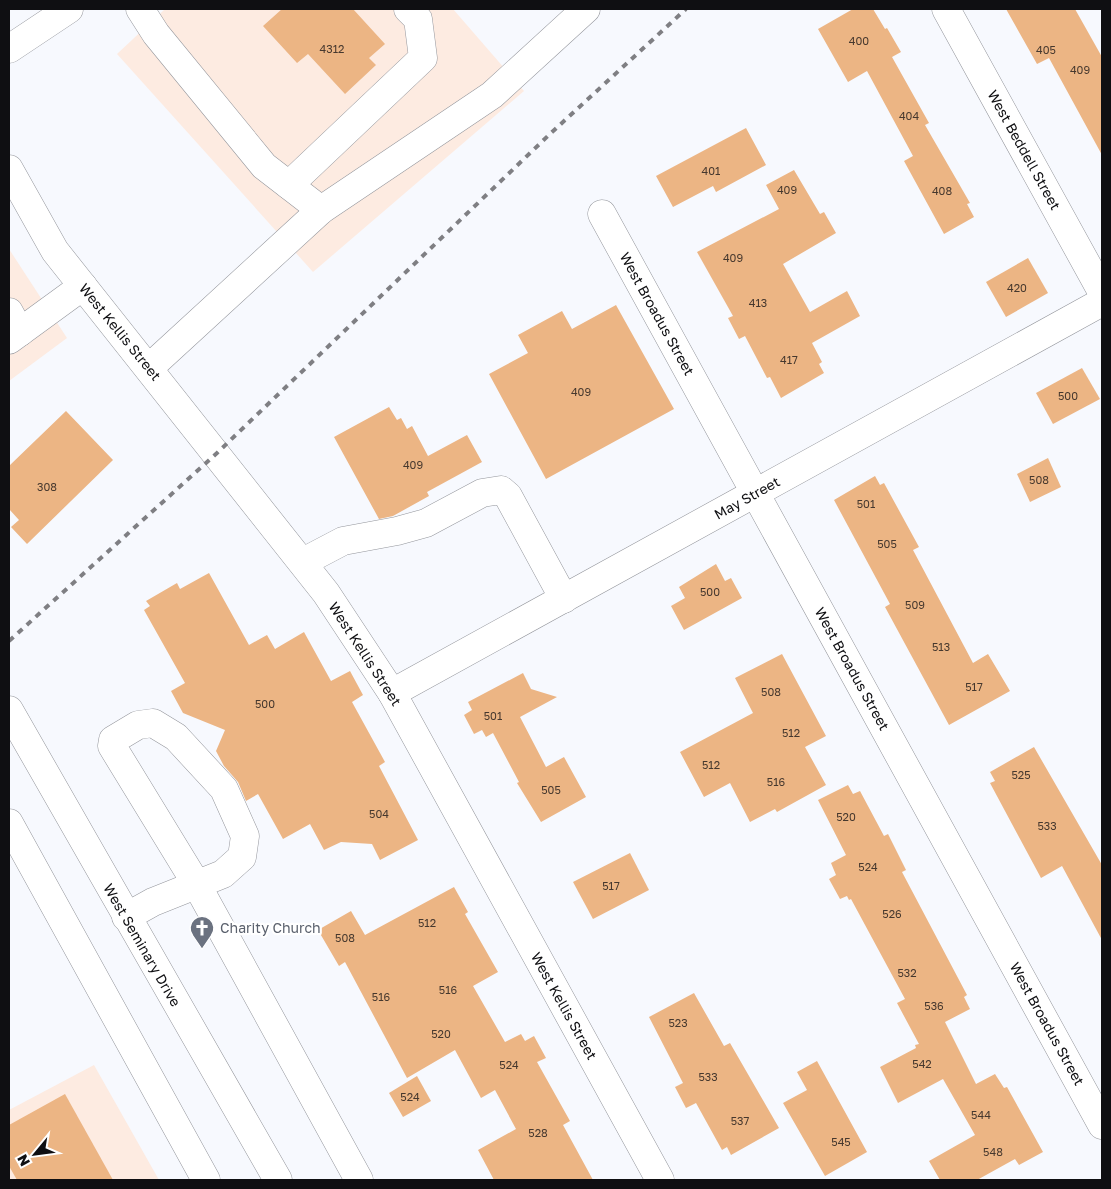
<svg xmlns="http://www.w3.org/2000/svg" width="1111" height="1189" viewBox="0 0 1111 1189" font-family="'Golos Text',sans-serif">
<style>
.commercial{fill:#fdebe1}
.building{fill:#ecb584}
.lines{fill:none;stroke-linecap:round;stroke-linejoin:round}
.minor-casing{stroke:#94969c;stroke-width:29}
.major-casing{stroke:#94969c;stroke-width:29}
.minor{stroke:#fff;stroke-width:28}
.major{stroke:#fff;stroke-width:28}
.rail{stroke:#7f7f83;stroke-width:4;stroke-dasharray:6 6;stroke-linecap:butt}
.labels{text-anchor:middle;stroke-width:4.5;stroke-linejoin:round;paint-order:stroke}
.number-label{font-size:11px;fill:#46382e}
.street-label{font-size:14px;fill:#0f0f12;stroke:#fff}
.worship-label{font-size:14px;fill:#5b616d;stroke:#fff;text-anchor:start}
</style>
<rect width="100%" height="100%" fill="#f7f9fe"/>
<g class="commercial">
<polygon points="165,9 453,9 524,91 313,272 117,54"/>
<polygon points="9,249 67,338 9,381"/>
<polygon points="94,1065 159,1180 9,1180 9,1110"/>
</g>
<g class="building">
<polygon points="282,9 353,9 385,44 369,58 376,65 345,94 308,54 297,63 263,26"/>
<polygon points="853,9 873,9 885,29 887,28 901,52 892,57 929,123 925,125 970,203 967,204 974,217 944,234 904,161 913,156 867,71 848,82 818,29"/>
<polygon points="1006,9 1075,9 1102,57 1102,155 1049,58 1037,64"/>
<polygon points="746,128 766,165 716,192 713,186 673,207 656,176"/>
<polygon points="794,170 820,214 824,212 836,233 783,264 810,312 847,291 860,316 812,343 822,362 819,364 824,373 781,398 770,377 767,378 745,336 739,339 728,318 733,316 697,252 779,209 766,185"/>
<polygon points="1028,258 1048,293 1006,317 986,282"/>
<polygon points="616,305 674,409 546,479 489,374 528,353 518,335 562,311 572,329"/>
<polygon points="1082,368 1100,399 1053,424 1036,393"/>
<polygon points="389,407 397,420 401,418 407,429 412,426 428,456 467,435 482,462 427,492 429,496 393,516 379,519 334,437"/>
<polygon points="66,411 113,460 27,544 11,527 19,520 9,509 9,466"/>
<polygon points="1048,458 1061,487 1030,502 1017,474"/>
<polygon points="875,476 880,485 884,483 919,547 913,550 973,663 988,654 1010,691 949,725 885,607 890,604 834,500"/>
<polygon points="716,564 725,581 731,578 742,598 684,630 671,606 685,598 679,587"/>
<polygon points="209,573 249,645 267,635 275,649 304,632 331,681 350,671 363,695 352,702 385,762 379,766 418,840 380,860 372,844 341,842 324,850 310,824 283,839 258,794 246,801 238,782 224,766 216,751 225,730 183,713 171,691 185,683 144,610 150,606 146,601 177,583 180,589"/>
<polygon points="782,654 826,736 805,747 826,785 777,812 775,809 750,822 730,783 704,797 680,752 753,713 735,678"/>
<polygon points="523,673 531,689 557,697 520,717 546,767 564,757 586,797 541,822 517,783 519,782 493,733 486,737 482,730 474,734 464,715 472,710 468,702"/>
<polygon points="1034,747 1102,865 1102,940 1062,866 1041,878 990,783 995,781 990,772"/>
<polygon points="848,785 853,794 860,791 884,836 888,834 906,870 902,872 967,995 964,997 970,1009 945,1022 976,1084 995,1074 1004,1088 1007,1087 1043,1152 1019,1165 1015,1159 977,1180 940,1180 929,1161 975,1135 943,1079 898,1103 880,1067 916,1048 915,1045 919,1044 897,1003 905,999 851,899 849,900 847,896 840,899 829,879 836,875 831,863 846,855 818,800"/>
<polygon points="630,853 649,890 593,919 573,882"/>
<polygon points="454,887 468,912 465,914 498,972 473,986 505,1042 521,1034 525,1041 534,1036 546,1058 537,1062 570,1121 563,1125 593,1180 494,1180 478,1150 516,1129 495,1090 481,1098 455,1050 407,1078 345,962 339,966 318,930 351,911 365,935"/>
<polygon points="694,993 724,1046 730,1043 779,1128 731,1155 727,1147 722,1150 696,1103 686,1108 675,1087 683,1083 649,1017"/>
<polygon points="817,1061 867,1152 825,1176 783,1103 807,1090 797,1072"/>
<polygon points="417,1076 431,1101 403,1117 389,1093"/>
<polygon points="65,1094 113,1180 17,1180 9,1166 9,1125"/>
</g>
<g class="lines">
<g class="minor-casing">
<g id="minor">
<polyline points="140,9 156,34 264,166 321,210"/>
<polyline points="946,9 1102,292"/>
<polyline points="9,49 69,9"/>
<polyline points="9,169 55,251 326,593 392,693 660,1180"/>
<polyline points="289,185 423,58 418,19 408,9"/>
<polyline points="602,214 1102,1125"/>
<polyline points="9,312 20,332"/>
<polyline points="9,340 83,286"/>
<polyline points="149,368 321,210 492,95 586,9"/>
<polyline points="303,562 343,541 397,531 426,523 482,493 501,490 508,496 564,599"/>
<polyline points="392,693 1102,302"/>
<polyline points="126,917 153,902 223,874 242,857 245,836 224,789 176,737 153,723 138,725 113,740 112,746 197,885 359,1180"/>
</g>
</g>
<g class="major-casing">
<g id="major">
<polyline points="9,710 278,1180"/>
<polyline points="9,823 206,1180"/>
</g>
</g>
<use href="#minor" class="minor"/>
<use href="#major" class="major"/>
<polyline class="rail" points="9,641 217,453 551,133 686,9"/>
</g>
<defs>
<g id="church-pin" transform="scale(1.25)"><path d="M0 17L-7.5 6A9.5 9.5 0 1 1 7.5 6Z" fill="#6b7280" stroke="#fff"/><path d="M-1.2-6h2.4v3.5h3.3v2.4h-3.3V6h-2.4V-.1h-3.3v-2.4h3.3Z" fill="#fff"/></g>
</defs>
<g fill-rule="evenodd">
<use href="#church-pin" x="202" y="928"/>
</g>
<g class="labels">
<g class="number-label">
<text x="859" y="45">400</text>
<text x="332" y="53">4312</text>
<text x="1046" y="54">405</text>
<text x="1080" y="74">409</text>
<text x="909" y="120">404</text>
<text x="711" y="175">401</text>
<text x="787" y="194">409</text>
<text x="942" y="195">408</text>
<text x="733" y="262">409</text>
<text x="1017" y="292">420</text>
<text x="758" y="307">413</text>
<text x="789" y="364">417</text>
<text x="581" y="396">409</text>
<text x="1068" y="400">500</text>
<text x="413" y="469">409</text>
<text x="1039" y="484">508</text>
<text x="47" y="491">308</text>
<text x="866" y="508">501</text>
<text x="887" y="548">505</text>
<text x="710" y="596">500</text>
<text x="915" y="609">509</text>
<text x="941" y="651">513</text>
<text x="974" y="691">517</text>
<text x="771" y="696">508</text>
<text x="265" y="708">500</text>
<text x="493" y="720">501</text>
<text x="791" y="737">512</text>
<text x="711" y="769">512</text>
<text x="1021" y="779">525</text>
<text x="776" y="786">516</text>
<text x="551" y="794">505</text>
<text x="379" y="818">504</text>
<text x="846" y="821">520</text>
<text x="1047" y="830">533</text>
<text x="868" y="871">524</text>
<text x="611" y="890">517</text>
<text x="892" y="918">526</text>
<text x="427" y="927">512</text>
<text x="345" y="942">508</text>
<text x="907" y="977">532</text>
<text x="448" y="994">516</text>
<text x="381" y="1001">516</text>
<text x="934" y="1010">536</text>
<text x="678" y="1027">523</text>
<text x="441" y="1038">520</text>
<text x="922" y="1068">542</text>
<text x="509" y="1069">524</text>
<text x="708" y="1081">533</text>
<text x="410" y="1101">524</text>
<text x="981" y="1119">544</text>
<text x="740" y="1125">537</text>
<text x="538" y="1137">528</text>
<text x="841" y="1146">545</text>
<text x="993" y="1156">548</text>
</g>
<g class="street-label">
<text transform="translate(1024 150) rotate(61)" y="5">West Beddell Street</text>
<text transform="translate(657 314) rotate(61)" y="5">West Broadus Street</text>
<text transform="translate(120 332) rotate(51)" y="5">West Kellis Street</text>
<text transform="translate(747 498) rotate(-29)" y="5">May Street</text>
<text transform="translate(365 654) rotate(57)" y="5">West Kellis Street</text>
<text transform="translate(852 669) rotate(61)" y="5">West Broadus Street</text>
<text transform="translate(142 945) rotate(60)" y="5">West Seminary Drive</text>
<text transform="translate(564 1006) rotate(61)" y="5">West Kellis Street</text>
<text transform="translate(1047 1024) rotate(61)" y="5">West Broadus Street</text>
</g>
<g class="worship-label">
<text x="220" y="933">Charity Church</text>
</g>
</g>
<rect width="1111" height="1189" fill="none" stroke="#0f0f12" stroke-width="20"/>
<g transform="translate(35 1154) rotate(241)" stroke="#ffffff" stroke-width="4" paint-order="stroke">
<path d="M0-4L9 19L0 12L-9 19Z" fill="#0f0f12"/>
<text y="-8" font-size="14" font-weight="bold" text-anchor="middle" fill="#0f0f12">N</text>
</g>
</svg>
